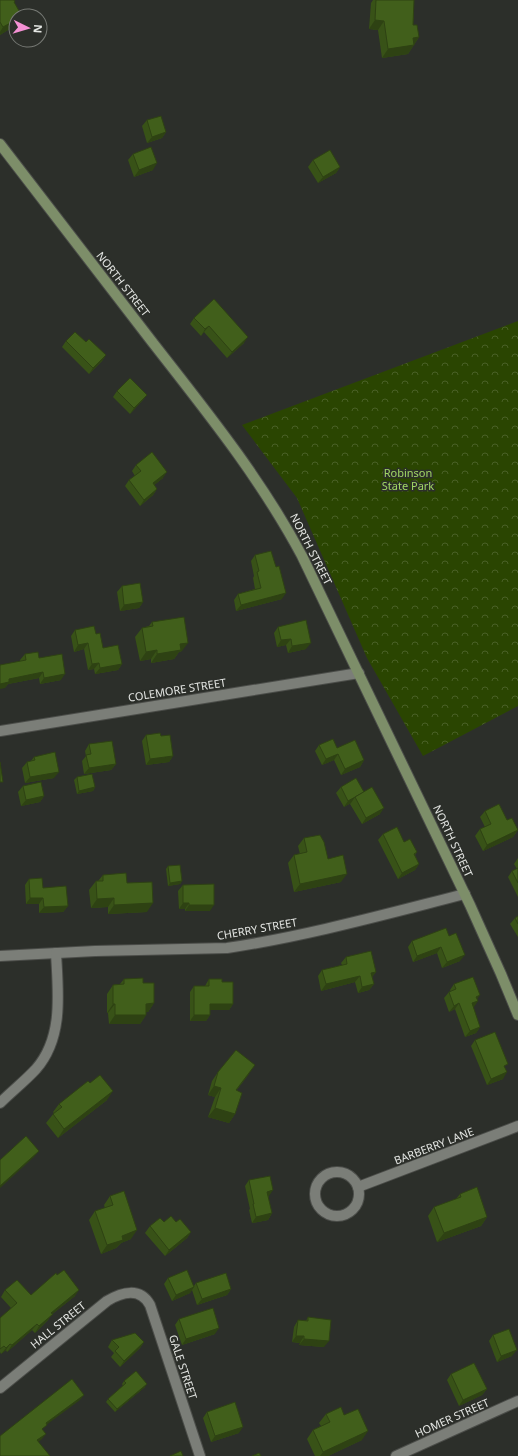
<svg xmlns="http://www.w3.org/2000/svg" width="518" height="1456" viewBox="0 0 518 1456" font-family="'Noto Sans',sans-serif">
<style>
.park{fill:url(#park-crowns)}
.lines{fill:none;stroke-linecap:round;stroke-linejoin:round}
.minor-casing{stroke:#4b4d49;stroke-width:12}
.secondary-casing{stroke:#4b4d49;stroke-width:12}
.minor{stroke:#7b7e78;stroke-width:10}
.secondary{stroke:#7d8e69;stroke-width:10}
.wall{fill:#385217}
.shaded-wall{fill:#2e4213}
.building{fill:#415f1b;stroke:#2e4213}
.labels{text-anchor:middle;stroke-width:3;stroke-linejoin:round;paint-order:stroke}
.street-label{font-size:11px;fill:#e5e7e4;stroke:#2c2f2a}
.park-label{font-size:11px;fill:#a1d764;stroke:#2c2f2a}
</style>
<defs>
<pattern id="park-crowns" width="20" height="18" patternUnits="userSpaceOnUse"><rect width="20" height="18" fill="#2a4501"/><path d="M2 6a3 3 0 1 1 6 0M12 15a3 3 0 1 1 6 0" fill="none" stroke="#496026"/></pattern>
</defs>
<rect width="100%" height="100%" fill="#2c2f2a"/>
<polygon class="park" points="518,321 518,706 423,756 367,658 297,498 242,425"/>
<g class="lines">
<g class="minor-casing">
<g id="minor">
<polyline points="0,731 359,673"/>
<path d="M0,956L95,951L227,948C307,936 386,914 465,894"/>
<path d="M0,1103C12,1091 25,1081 36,1069C64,1037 58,992 56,953"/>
<circle cx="337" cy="1194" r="22"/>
<polyline points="358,1187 518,1126"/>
<path d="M0,1388L107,1301C122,1292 140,1287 150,1305L200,1456"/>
<polyline points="396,1456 518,1401"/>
</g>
</g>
<g class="secondary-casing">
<path id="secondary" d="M0,144C51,211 102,277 153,343C207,412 261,479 302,556L470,905L501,974L518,1015"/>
</g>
<use href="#minor" class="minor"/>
<use href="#secondary" class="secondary"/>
</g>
<g class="wall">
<polygon points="0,0 14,3 16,16 16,25 0,35"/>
<polygon points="373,0 414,0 413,25 419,37 408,54 382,58 378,30 369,29 371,3"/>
<polygon points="147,120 166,132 162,138 147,143 142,126"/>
<polygon points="133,154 153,170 134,177 128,160"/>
<polygon points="313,160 340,167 336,173 318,183 308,167"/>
<polygon points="194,318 244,343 227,358 204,332 201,336 190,324"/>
<polygon points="66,341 86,342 106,355 102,361 89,374 62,347"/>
<polygon points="117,391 147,395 142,401 130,414 113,397"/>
<polygon points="136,465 163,478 154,485 157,489 153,495 140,506 125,486 129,480 135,476 132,471"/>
<polygon points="255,555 282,599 236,611 234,600 238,594 255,589 253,578 254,576 251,561"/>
<polygon points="122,586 143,602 139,608 120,611 117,592"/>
<polygon points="152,622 182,651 179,652 174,659 151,663 151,659 140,661 135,637 142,628 149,626"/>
<polygon points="278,627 306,649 288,653 286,645 277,647 274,633"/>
<polygon points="75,630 96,634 103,648 122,664 118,670 95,674 94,669 88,670 84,649 74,652 71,636"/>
<polygon points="25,654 39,658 61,680 40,684 39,678 8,684 5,688 20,661 20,660"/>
<polygon points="146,735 161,736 173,756 169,762 146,765 142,741"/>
<polygon points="89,744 116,764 111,770 84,774 82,761 86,756 85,751"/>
<polygon points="319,745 337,748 364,760 360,767 341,775 334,760 322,765 315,751"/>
<polygon points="34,757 54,778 25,783 22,768 27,762 31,761"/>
<polygon points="77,777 95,787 93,791 77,794 74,780"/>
<polygon points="23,786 44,796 40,802 21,806 18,792"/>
<polygon points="341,787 364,792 380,814 362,824 350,804 351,803 344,807 336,793"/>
<polygon points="485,811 518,830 513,837 483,851 475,836 480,829 485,827 480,817"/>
<polygon points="383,834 404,842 417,852 415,855 419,864 415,870 398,879 378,840"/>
<polygon points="304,838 341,882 294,892 288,863 294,855 300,854 298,846"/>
<polygon points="518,858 518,897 508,877 512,871 517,869 514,864"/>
<polygon points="168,866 182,881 180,884 168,886 166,869"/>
<polygon points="103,875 127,883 147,912 108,914 108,907 91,908 89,890 96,881 98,881"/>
<polygon points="29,879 68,906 63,912 39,913 39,904 26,904 25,885"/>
<polygon points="183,885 210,911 185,911 185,909 179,909 178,891"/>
<polygon points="518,916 518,937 510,924 515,918"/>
<polygon points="449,936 460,961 442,968 437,953 413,962 408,947 412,941"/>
<polygon points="346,957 376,972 372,977 374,984 369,990 358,993 355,982 321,991 318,976 322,970 342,965 341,963"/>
<polygon points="124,979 143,983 154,1003 148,1012 146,1012 146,1015 140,1024 109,1024 108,1013 107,1013 107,994 113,985 120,984"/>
<polygon points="209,979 222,982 233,1004 229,1010 210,1010 210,1015 206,1021 190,1021 190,992 194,986 205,986"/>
<polygon points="454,984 477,1000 473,1007 480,1027 476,1033 465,1037 455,1009 449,1012 444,998 449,992 451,992 450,990"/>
<polygon points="475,1040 505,1068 503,1079 487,1085 471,1046"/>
<polygon points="218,1072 249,1074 236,1091 235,1114 229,1123 208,1117 215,1097 208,1095 212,1081"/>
<polygon points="107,1100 58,1138 46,1123 54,1113 53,1112 59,1104"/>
<polygon points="249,1180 269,1196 268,1197 272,1213 268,1220 252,1223 249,1210 250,1209 245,1186"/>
<polygon points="460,1194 487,1217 481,1226 437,1242 428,1216 434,1207 456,1199"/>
<polygon points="110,1196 131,1239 121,1243 116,1248 101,1254 89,1220 95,1211 105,1208 104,1205"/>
<polygon points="164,1222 176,1222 191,1232 187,1238 165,1256 145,1233 150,1226"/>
<polygon points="168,1278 194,1286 196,1283 231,1289 227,1295 197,1305 192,1290 190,1293 172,1301 164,1284"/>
<polygon points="5,1290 31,1295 75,1296 51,1315 48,1320 35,1333 32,1330 7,1352 6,1350 1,1354 0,1352 0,1318 11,1308 1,1297"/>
<polygon points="308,1317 324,1347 299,1345 300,1343 292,1342 294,1327 298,1320 306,1321"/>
<polygon points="179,1319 215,1334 182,1345 175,1325"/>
<polygon points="493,1335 512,1356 497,1362 489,1341"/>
<polygon points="112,1340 144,1342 140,1348 120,1367 111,1357 114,1353 108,1347"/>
<polygon points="451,1374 487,1389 482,1395 459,1406 447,1380"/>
<polygon points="124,1381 145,1387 115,1412 106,1402 108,1399 123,1386 122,1384"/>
<polygon points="207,1412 239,1433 211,1442 203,1418"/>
<polygon points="326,1414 362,1440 328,1456 315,1456 307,1439 313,1430 321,1426 319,1423"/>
</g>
<g class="shaded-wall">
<polygon points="16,20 16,25 0,35 0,32 3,27"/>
<polygon points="375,20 384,21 378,30 369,29"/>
<polygon points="419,37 408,54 382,58 388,49 413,38"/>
<polygon points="166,132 162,138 147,143 152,137"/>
<polygon points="157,163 153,170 134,177 139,170"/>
<polygon points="340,167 336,173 318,183 323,177"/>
<polygon points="209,326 204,332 201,336 205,329"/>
<polygon points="248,337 244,343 227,358 232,352"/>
<polygon points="106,355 102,361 89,374 93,368"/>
<polygon points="147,395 142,401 130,414 134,408"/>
<polygon points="167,472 163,478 148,490 153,483"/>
<polygon points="157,489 153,495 140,506 144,500"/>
<polygon points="286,593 282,599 236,611 241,605"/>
<polygon points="143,602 139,608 120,611 124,605"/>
<polygon points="291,639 286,645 277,647 281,640"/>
<polygon points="88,643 84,649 74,652 78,645"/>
<polygon points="188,643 182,651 179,652 174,659 151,663 157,654 180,644"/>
<polygon points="311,643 306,649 288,653 292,646"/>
<polygon points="157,650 151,659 140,661 146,652"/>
<polygon points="99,663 94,669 88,670 92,664"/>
<polygon points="122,664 118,670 95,674 100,668"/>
<polygon points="43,672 39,678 8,684 5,688 0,689 0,684 9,679"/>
<polygon points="65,674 61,680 40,684 44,678"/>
<polygon points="338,754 334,760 322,765 326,759"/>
<polygon points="173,756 169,762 146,765 150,759"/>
<polygon points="364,760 360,767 341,775 345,769"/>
<polygon points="116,764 111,770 84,774 89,768"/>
<polygon points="59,772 54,778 25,783 30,777"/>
<polygon points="95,787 93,791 77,794 79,791"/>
<polygon points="364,792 355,797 351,803 344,807 348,801"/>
<polygon points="44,796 40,802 21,806 26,800"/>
<polygon points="384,808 380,814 362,824 366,818"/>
<polygon points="518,830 513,837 483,851 487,845"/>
<polygon points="419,864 415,870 398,879 402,873"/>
<polygon points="347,874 341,882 294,892 300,884"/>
<polygon points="182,881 180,884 168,886 170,883"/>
<polygon points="30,898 43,898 39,904 26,904"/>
<polygon points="114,898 108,907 91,908 97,899"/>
<polygon points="153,903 147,912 108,914 114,905"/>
<polygon points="183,903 189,903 185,909 179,909"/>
<polygon points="189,905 214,905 210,911 185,911"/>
<polygon points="68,906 63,912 39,913 44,907"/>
<polygon points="441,947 437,953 413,962 417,956"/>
<polygon points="465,955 460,961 442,968 447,962"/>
<polygon points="376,972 371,978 371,973"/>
<polygon points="360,976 355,982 321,991 326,984"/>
<polygon points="374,984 369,990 358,993 362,987"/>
<polygon points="480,995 476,1001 476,997"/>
<polygon points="478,1001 474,1007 467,1010 472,1003"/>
<polygon points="154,1003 148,1012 140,1013 146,1004"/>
<polygon points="459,1003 455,1009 449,1012 454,1006"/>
<polygon points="113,1004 115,1004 108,1013 107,1013"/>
<polygon points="210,1004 233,1004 229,1010 206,1010"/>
<polygon points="115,1015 146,1015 140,1024 109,1024"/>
<polygon points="194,1015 210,1015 206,1021 190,1021"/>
<polygon points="480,1027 476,1033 465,1037 470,1031"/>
<polygon points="255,1065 249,1074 229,1099 236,1090"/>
<polygon points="507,1072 503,1079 487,1085 491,1079"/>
<polygon points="214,1086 221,1088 215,1097 208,1095"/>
<polygon points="113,1091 107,1100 58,1138 64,1129"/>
<polygon points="215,1108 235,1114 229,1123 208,1117"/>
<polygon points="39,1151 34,1157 0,1188 0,1186"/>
<polygon points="273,1190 269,1196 263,1198 267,1192"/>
<polygon points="272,1213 268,1220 252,1223 256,1217"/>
<polygon points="487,1217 481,1226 437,1242 444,1233"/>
<polygon points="137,1230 131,1239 121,1243 116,1248 101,1254 107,1245 122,1236"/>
<polygon points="191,1232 187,1238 165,1256 169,1250"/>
<polygon points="194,1287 190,1293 172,1301 176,1295"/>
<polygon points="231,1289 227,1295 197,1305 202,1299"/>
<polygon points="79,1290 75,1296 51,1315 48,1320 35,1333 39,1326 51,1313"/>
<polygon points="37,1324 32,1330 7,1352 12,1345"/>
<polygon points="219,1328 215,1334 182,1345 186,1339"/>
<polygon points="296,1336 304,1336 300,1343 292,1342"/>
<polygon points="304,1339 329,1341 324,1347 299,1345"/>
<polygon points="144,1342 140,1348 120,1367 124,1361"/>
<polygon points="10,1344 6,1350 1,1354 6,1348"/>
<polygon points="517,1350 512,1356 497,1362 501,1356"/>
<polygon points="147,1384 145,1387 115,1412 117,1409"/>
<polygon points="487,1389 482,1395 459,1406 463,1400"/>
<polygon points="84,1395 80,1400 42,1428 46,1423"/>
<polygon points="243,1427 239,1433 211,1442 215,1436"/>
<polygon points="368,1431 362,1440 328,1456 320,1456 323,1452"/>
<polygon points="46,1434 42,1439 34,1446 37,1440"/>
</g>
<g class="building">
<polygon points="0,0 14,0 15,2 14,2 22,16 16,16 16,20 3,27 0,22"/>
<polygon points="376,0 414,0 413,25 417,25 419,37 413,38 414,45 388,49 384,21 375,20"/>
<polygon points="161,116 166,132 152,137 147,120"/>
<polygon points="151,147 157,163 139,170 133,154"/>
<polygon points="330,150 340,167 323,177 313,160"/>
<polygon points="214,299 248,337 232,352 209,326 205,329 194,318"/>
<polygon points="75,332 86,342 89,339 106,355 93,368 66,341"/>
<polygon points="130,378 147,395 134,408 117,391"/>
<polygon points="152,452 167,472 153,483 157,489 144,500 129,480 141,471 136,465"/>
<polygon points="271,551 276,567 279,566 286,593 241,605 238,594 261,588 257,572 259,571 255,555"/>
<polygon points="140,583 143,602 124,605 122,586"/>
<polygon points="184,617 188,643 180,644 181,650 157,654 157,650 146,652 142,628 153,626 152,622"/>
<polygon points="306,620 311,643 292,646 291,639 281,640 278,627"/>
<polygon points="94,626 96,634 100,633 103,648 118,645 122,664 100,668 99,663 92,664 88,643 78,645 75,630"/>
<polygon points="38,652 39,658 62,654 65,674 44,678 43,672 9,679 9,682 0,684 0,665 26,660 25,654"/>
<polygon points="160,733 161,736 170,735 173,756 150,759 146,735"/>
<polygon points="333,739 337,748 355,740 364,760 345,769 338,754 326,759 319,745"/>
<polygon points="112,741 116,764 89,768 86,755 91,754 89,744"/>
<polygon points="55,752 59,772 30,777 27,762 35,760 34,757"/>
<polygon points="0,762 3,782 0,782"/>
<polygon points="92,774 95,787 79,791 77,777"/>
<polygon points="356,778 364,792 348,801 341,787"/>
<polygon points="41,782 44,796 26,800 23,786"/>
<polygon points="372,787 384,808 366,818 355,797"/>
<polygon points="499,804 507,820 512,818 518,830 487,845 480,829 491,824 485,811"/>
<polygon points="397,827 404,842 410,839 417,852 414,854 419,864 402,873 383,834"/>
<polygon points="320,835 324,842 328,859 343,855 347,874 300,884 294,855 307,852 304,838"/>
<polygon points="180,865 182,881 170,883 168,866"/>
<polygon points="518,868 518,883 512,871"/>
<polygon points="126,873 127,883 152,882 153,903 114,905 114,898 97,899 96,881 103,881 103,875"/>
<polygon points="42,878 43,888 66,886 68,906 44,907 43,898 30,898 29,879"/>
<polygon points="214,884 214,905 189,905 189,903 183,903 183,885"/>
<polygon points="518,916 518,924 515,918"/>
<polygon points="446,928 449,936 456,933 465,955 447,962 441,947 417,956 412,941"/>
<polygon points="371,951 376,972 371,973 374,984 362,987 360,976 326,984 322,970 347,964 346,957"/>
<polygon points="473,977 480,995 476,997 478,1001 472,1003 480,1027 470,1031 459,1003 454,1006 449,992 456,989 454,984"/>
<polygon points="143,978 143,983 154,983 154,1003 146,1004 146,1015 115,1015 115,1004 113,1004 113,985 124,984 124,979"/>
<polygon points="209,979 222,979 222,982 233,982 233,1004 210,1004 210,1015 194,1015 194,986 209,986"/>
<polygon points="495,1032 508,1064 504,1066 507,1072 491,1079 475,1040"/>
<polygon points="236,1050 255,1065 236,1090 242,1093 235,1114 215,1108 221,1088 214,1086 218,1072"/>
<polygon points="100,1075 113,1091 64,1129 53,1114 62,1107 59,1104 88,1081 90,1083"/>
<polygon points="26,1136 39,1151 0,1186 0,1160"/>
<polygon points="270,1176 273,1190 267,1192 272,1213 256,1217 253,1204 254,1204 249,1180"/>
<polygon points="477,1187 487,1217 444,1233 434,1207 461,1197 460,1194"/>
<polygon points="124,1191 137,1230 122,1236 123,1240 107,1245 95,1211 113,1205 110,1196"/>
<polygon points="171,1216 176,1222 180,1219 191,1232 169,1250 150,1226 160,1218 164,1222"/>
<polygon points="64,1270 79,1290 51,1313 53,1314 39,1326 37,1324 12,1345 10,1344 6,1348 4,1346 0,1349 0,1318 17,1303 5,1290 17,1280 31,1295 56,1273 57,1275"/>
<polygon points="187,1270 194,1287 176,1295 168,1278"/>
<polygon points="226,1273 231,1289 202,1299 196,1283"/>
<polygon points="213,1308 219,1328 186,1339 179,1319"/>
<polygon points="308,1317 331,1320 329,1341 304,1339 304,1336 296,1336 298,1320 308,1321"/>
<polygon points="509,1329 517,1350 501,1356 493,1335"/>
<polygon points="135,1333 144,1342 124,1361 115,1351 119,1347 112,1340"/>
<polygon points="474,1363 487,1389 463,1400 451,1374"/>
<polygon points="136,1371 147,1384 117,1409 108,1399 126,1383 124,1381"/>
<polygon points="72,1379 84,1395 46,1423 47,1425 42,1429 46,1434 37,1440 50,1456 0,1456 0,1436"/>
<polygon points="235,1402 243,1427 215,1436 207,1412"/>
<polygon points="341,1407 344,1415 358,1409 368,1431 323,1452 313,1430 330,1422 326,1414"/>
<polygon points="181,1451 183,1456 170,1456"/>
<polygon points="259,1453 261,1456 252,1456"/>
</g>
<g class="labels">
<g class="street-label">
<text transform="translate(123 284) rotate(52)" y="4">NORTH STREET</text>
<text transform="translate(311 549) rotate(63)" y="4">NORTH STREET</text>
<text transform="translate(177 690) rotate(-9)" y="4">COLEMORE STREET</text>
<text transform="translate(453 841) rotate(65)" y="4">NORTH STREET</text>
<text transform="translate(257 929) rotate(-10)" y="4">CHERRY STREET</text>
<text transform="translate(434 1146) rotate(-21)" y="4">BARBERRY LANE</text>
<text transform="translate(58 1325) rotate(-39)" y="4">HALL STREET</text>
<text transform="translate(183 1367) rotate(72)" y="4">GALE STREET</text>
<text transform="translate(452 1418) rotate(-24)" y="4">HOMER STREET</text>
</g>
<g class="park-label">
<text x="408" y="477">Robinson<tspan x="408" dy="13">State Park</tspan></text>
</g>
</g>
<g transform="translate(28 28) rotate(95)"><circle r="19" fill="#2c2f2a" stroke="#767974"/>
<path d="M0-3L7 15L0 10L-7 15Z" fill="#f491d4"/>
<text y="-6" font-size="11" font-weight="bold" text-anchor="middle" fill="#e5e7e4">N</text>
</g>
</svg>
